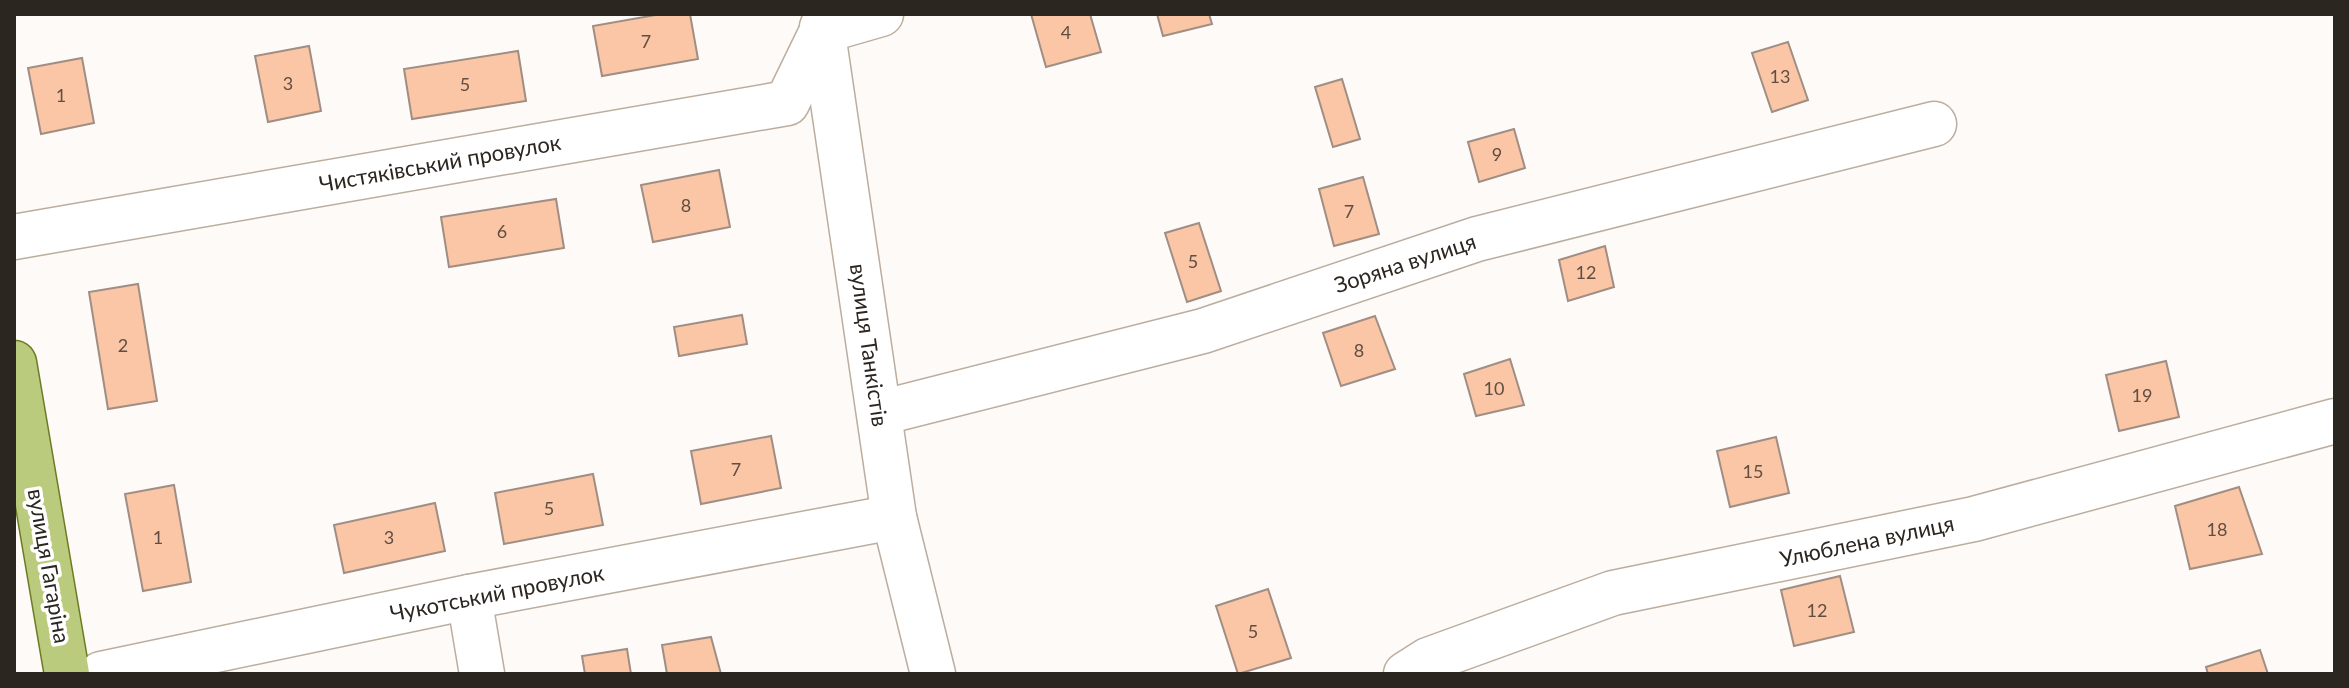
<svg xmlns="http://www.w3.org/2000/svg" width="2349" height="688" viewBox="0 0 2349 688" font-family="Lato,sans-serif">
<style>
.building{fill:#fac6a5;stroke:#a08e84;stroke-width:2}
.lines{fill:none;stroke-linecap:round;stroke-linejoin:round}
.minor-casing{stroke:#bcad9f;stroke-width:47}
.major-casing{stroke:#6c7b25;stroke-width:47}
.minor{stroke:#fff;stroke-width:44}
.major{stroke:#bbcb7d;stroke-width:44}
.labels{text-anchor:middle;stroke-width:7;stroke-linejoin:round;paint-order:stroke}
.number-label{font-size:18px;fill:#604e42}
.street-label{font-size:22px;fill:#2c2621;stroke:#fff}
</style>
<rect width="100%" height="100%" fill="#fdfaf7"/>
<g class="building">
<polygon points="661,14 690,14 698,59 602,76 593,26"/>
<polygon points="1031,14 1090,14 1101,52 1046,67"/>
<polygon points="1157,14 1209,14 1212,24 1163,36"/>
<polygon points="1788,42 1808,100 1772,112 1752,53"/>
<polygon points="309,46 321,111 268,122 255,56"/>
<polygon points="518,51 526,101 412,119 404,69"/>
<polygon points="82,58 94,123 41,134 28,68"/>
<polygon points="1342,79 1360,139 1333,147 1315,87"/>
<polygon points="1514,129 1525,168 1479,182 1468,142"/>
<polygon points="719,170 730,227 653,242 641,185"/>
<polygon points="1363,177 1379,234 1334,246 1319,189"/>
<polygon points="556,199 564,248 449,267 441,217"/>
<polygon points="1199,223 1221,291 1187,302 1165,233"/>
<polygon points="1605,246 1614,287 1568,301 1559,260"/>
<polygon points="138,284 157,401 108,409 89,292"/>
<polygon points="742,315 747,344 679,356 674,327"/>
<polygon points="1375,316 1395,369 1341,386 1323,333"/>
<polygon points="1510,359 1524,405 1476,416 1464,374"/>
<polygon points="2166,361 2179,417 2119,431 2106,375"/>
<polygon points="771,436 781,488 701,504 691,451"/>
<polygon points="1776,437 1789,493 1730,507 1717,451"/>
<polygon points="593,474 603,525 504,544 495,493"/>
<polygon points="174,485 191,582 143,591 125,494"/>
<polygon points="2239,487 2262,554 2190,569 2175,506"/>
<polygon points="435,503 445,551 344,573 334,525"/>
<polygon points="1840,576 1854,632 1794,646 1781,590"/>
<polygon points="1268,589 1291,658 1238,674 1216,606"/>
<polygon points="711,637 721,674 667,674 662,645"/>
<polygon points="627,649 631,674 585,674 582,656"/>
<polygon points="2260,650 2268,674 2208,674 2206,667"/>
</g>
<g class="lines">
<g class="minor-casing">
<g id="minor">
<polyline points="822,27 894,517 933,674"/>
<polyline points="822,31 881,14"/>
<polyline points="14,237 787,103 822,31"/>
<polyline points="880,413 1203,331 1477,239 1934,124"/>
<polyline points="469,597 482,674"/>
<polyline points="101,674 469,597 894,517"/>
<polyline points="1406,674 1428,660 1613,593 1974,519 2335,421"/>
</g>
</g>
<g class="major-casing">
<polyline id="major" points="14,363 67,674"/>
</g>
<use href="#minor" class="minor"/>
<use href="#major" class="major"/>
</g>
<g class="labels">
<g class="number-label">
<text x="1066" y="39">4</text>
<text x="646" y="48">7</text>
<text x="1780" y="83">13</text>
<text x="288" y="90">3</text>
<text x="465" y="91">5</text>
<text x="61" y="102">1</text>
<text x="1497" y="161">9</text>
<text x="686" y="212">8</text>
<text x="1349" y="218">7</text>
<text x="502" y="238">6</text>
<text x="1193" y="268">5</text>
<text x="1586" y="279">12</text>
<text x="123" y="352">2</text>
<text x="1359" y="357">8</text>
<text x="1494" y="395">10</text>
<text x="2142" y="402">19</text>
<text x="736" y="476">7</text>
<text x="1753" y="478">15</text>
<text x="549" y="515">5</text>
<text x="2217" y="536">18</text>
<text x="158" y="544">1</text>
<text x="389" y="544">3</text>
<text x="1817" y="617">12</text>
<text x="1253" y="638">5</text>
</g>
<g class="street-label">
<text transform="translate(440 163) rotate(-10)" y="8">Чистяківський провулок</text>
<text transform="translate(1405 263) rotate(-18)" y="8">Зоряна вулиця</text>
<text transform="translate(869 345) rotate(82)" y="8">вулиця Танкістів</text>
<text transform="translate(1867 541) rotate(-12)" y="8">Улюблена вулиця</text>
<text transform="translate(49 566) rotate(80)" y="8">вулиця Гагаріна</text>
<text transform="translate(497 593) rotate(-11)" y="8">Чукотський провулок</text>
</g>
</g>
<rect width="2349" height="688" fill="none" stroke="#2c2621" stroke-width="32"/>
</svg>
